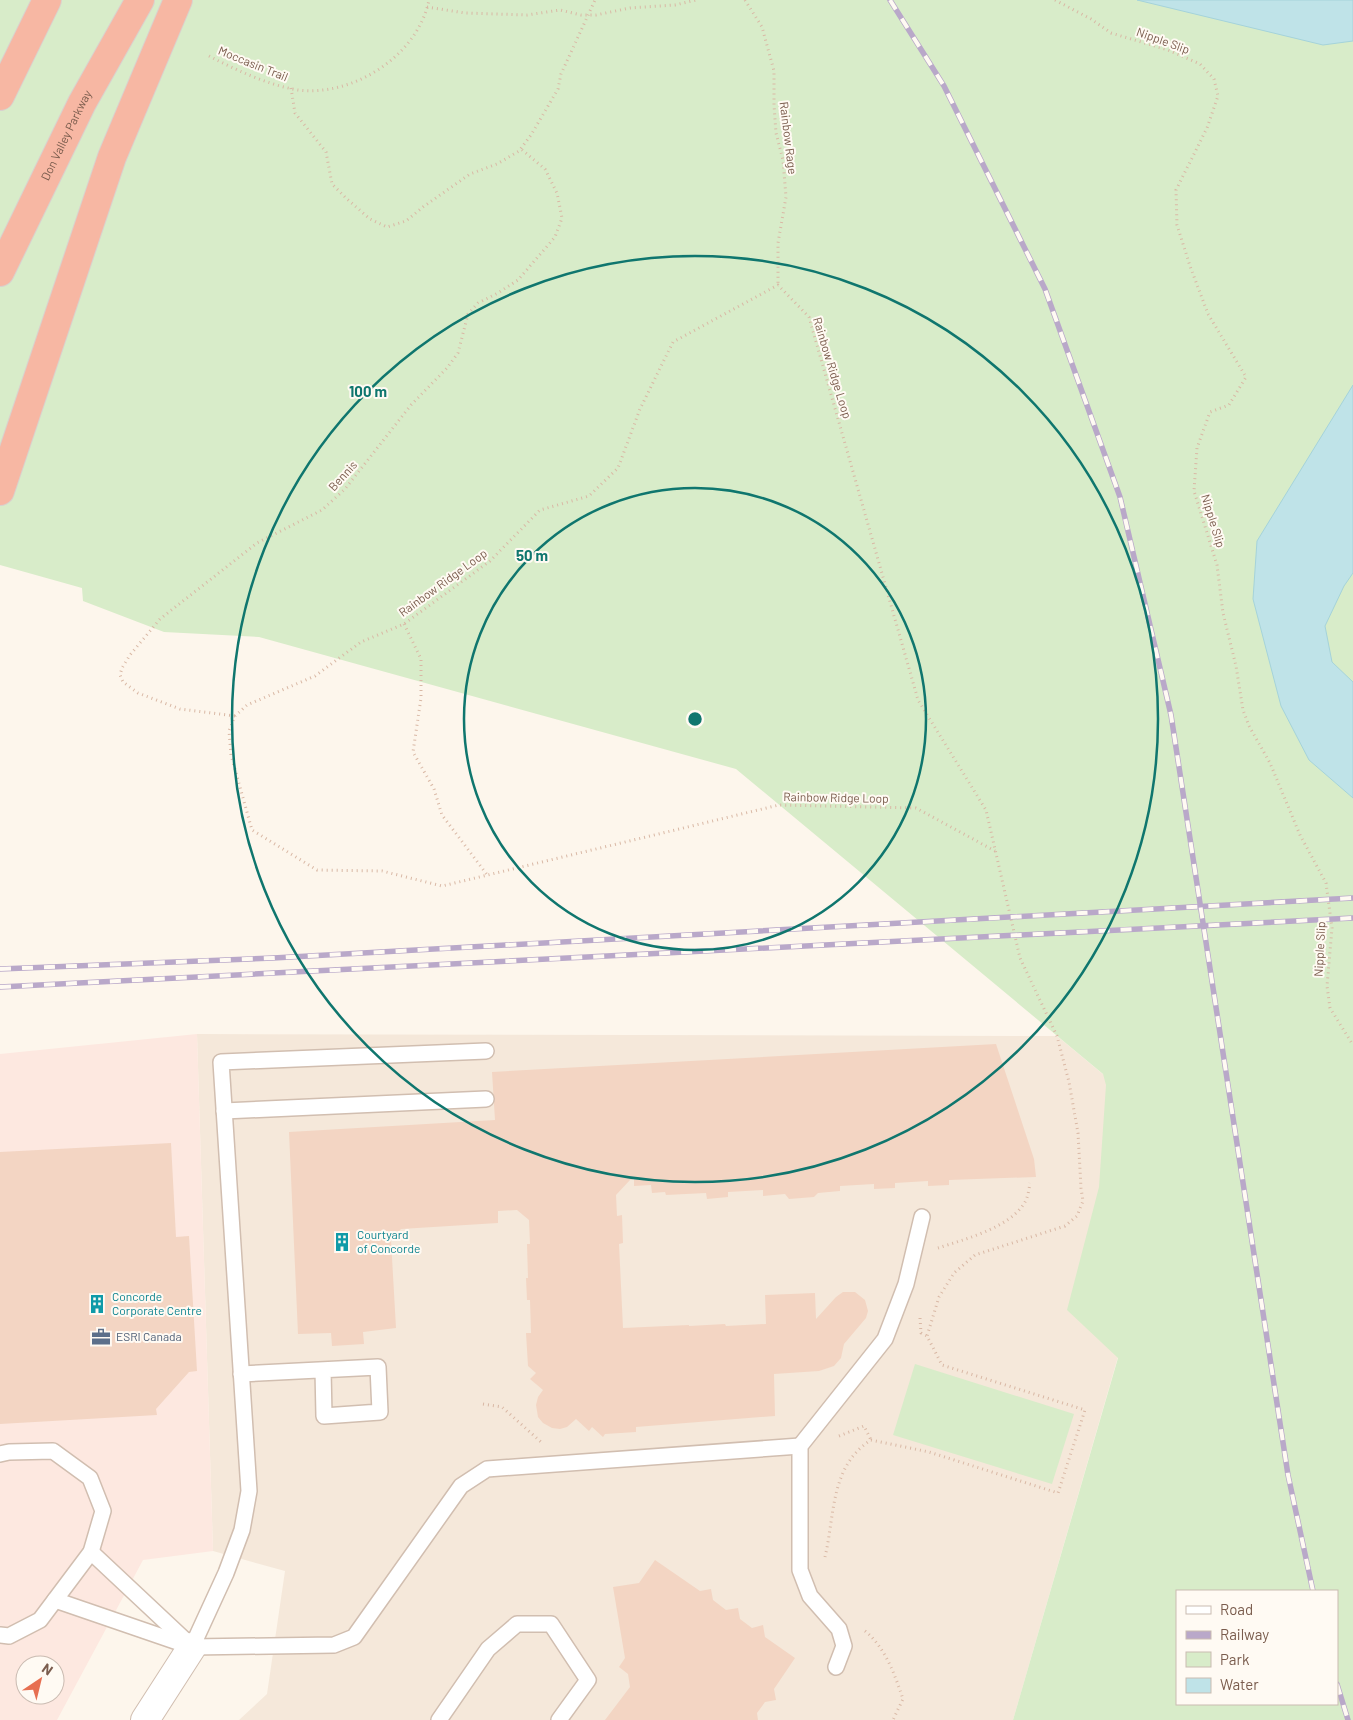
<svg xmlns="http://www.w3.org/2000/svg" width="1353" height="1720" viewBox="0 0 1353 1720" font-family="Barlow,sans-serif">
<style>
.residential{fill:#f5e8da}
.commercial{fill:#fde8e0;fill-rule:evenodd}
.green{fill:#d8ecc9;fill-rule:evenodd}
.water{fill:#bfe3e8;stroke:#a5d3da}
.building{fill:#f3d5c3}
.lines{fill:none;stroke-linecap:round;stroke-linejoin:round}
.lane-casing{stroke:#d1beb0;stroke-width:18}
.street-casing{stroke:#d1beb0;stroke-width:30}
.highway-casing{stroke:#dad1cd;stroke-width:30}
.path{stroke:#d9b8a5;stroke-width:3;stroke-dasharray:1 4;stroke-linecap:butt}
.lane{stroke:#fff;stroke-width:15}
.street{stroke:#fff;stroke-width:28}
.highway{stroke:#f7b7a3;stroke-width:28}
.rail-casing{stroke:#b9a8c9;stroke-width:5.5}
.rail{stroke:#fffaf3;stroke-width:4;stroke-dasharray:11;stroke-linecap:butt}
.ring{fill:none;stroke:#0f766e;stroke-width:2.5}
.labels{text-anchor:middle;stroke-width:4;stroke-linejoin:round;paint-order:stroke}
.street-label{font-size:12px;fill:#7a5c4d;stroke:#fffaf3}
.culture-label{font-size:12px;fill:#0d838f;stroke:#fffaf3;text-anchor:start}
.service-label{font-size:12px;fill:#4e5e75;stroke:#fffaf3;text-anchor:start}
.centre{fill:#0f766e;stroke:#fffaf3;stroke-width:2.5}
.ring-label{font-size:15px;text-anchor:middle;font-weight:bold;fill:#0f766e;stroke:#fffaf3;stroke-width:4;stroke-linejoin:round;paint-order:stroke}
</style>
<rect width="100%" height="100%" fill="#fdf6ec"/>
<polygon class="residential" points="197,1034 1057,1036 1181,1139 1013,1720 239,1720 267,1694 285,1571 213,1551"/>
<path class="commercial" d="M197,1034L213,1551L143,1560L57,1720H0V1054ZM25,1665H55V1695H25Z"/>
<g class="green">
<path d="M0,0H1353V1720H1013L1118,1358L1067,1310L1099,1187L1106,1085L1103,1074L736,769L259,637L164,632L83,601L82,588L0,565ZM1177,1591H1337V1704H1177Z"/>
<polygon points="915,1364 1074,1414 1052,1484 893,1435"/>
</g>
<g class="water">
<polygon points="1137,0 1353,0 1353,41 1323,45"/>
<polygon points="1353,385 1353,573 1344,586 1325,626 1332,662 1353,682 1353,798 1309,760 1281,706 1253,599 1257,541"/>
</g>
<g class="building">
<polygon points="996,1044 1034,1159 1036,1177 949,1180 949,1185 928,1186 928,1181 895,1183 895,1188 874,1189 874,1184 840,1186 840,1191 818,1193 814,1197 789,1199 785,1194 763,1196 763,1190 728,1192 728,1197 707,1199 706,1193 666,1195 665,1192 652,1193 651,1185 634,1186 634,1179 630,1180 616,1195 617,1216 622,1215 623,1243 619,1244 623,1328 689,1325 689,1326 725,1324 726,1326 766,1324 765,1295 815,1293 816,1319 836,1297 843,1292 855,1292 865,1300 868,1311 866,1318 844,1344 841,1358 834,1366 819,1371 774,1374 775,1416 636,1427 636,1432 605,1434 603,1437 592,1427 589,1431 576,1419 567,1427 560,1429 552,1428 543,1423 538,1417 536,1405 538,1397 543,1390 530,1379 536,1373 528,1366 526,1333 531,1333 530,1300 527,1300 526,1278 528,1278 527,1244 530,1244 529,1220 517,1210 498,1211 498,1223 401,1229 391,1240 396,1328 363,1332 364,1344 332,1346 331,1333 298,1334 289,1132 495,1120 492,1072"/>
<polygon points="171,1143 176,1237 189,1236 197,1371 189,1372 156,1409 157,1415 0,1424 0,1152"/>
<polygon points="655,1560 700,1591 711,1589 713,1600 726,1610 738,1608 740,1619 752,1628 763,1625 765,1637 795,1658 774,1689 776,1700 765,1702 757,1713 758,1720 605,1720 630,1687 628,1674 619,1667 625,1658 613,1587 639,1583"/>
</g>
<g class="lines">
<g class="lane-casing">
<g id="lane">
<polyline points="224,1111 486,1099"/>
<polyline points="241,1374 378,1367 380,1412 324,1416 323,1370"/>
<polyline points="0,1454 9,1452 53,1451 90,1478 103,1511 91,1552 40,1620 9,1636 0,1635"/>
<polyline points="91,1552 187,1642"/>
<polyline points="55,1600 192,1647 334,1645 354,1637 461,1486 487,1469 800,1446"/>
<polyline points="192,1647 226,1573 242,1530 249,1491 221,1062 486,1051"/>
<polyline points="836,1667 844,1646 839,1629 810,1596 800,1570 800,1446 885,1339 906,1284 922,1217"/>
<polyline points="439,1720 488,1649 517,1624 551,1624 588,1680 559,1720"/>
</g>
</g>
<g class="street-casing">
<polyline id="street" points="145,1720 192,1647"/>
</g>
<g class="highway-casing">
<g id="highway">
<polyline points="0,96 47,0"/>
<path id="s1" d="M0,272L82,103L140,0"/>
<polyline points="0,491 112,157 178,0"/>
</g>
</g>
<g class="path">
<polyline points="745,0 762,27 774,71 774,105 776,133 783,160 786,197 778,243 778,285"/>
<polyline points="1055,0 1091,19 1111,33 1168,50 1200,64 1214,79 1218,96 1207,128 1176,190 1177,225 1190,266 1208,314 1246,377 1229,405 1210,412 1197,448 1194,491 1217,565 1223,613 1236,666 1243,710 1249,726 1270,763 1300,835 1326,883 1332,928 1327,986 1330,1008 1353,1045"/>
<polyline points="427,7 465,13 527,15 560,10 581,15 596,15 630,8 675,5 696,0"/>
<path d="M209,56C236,70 268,85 298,90C354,97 418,55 429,0"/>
<polyline points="291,88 295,113 326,152 332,184 347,199 370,219 387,227 406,221 423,207 470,174 497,164 519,151 531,135 558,89 561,74 595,0"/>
<polyline points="404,624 421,659 421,698 413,752 434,789 442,815 488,876"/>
<polyline points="235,716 180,709 138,693 123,682 120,675 122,668 130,655 160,619 257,543 322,510 345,489 411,405 447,368 458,353 468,314 478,303 498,293 518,280 555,237 562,218 557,193 545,169 521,149"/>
<path d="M938,1248C965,1239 1010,1228 1025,1202C1028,1197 1029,1189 1030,1183"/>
<polyline points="920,1318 921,1333 927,1336"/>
<polyline points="483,1404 502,1407 541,1442"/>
<polyline points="839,1436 864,1426 871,1440"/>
<path d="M825,1557C835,1515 830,1466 871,1440L929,1452L1058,1493L1085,1410L942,1365L927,1336L939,1297L954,1273L975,1255L1065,1226L1077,1216L1083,1201L1081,1188L1078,1133L1069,1082L1057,1036L1020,958L986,810L918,700L809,317L778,285L673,342L640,409L618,468L589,496L540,510L490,561L404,624L361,642L315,676L247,705L235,716L229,731L231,755L252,830L317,870L382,871L442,886L779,805L916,808L995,851"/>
<path d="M865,1631C885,1647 895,1675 903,1699L893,1720"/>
</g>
<use href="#lane" class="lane"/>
<use href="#street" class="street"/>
<use href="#highway" class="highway"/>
<g class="rail-casing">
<g id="rail">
<polyline points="890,0 944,86 1045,289 1120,497 1171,715 1288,1475 1313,1591"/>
<polyline points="0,969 273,958 1353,898"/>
<polyline points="0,987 1353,918"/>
<polyline points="1337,1684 1348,1720"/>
</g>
</g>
<use href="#rail" class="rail"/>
</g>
<g class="ring">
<circle cx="695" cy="719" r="231"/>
<circle cx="695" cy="719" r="463"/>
</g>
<defs>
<g id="building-bare" transform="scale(1.5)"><path d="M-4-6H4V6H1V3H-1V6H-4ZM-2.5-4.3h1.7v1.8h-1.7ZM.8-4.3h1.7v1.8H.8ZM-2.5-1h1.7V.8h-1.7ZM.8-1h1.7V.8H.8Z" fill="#0f9aa8" stroke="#fffaf3" stroke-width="2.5" paint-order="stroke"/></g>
<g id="office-bare" transform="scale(1.5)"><path d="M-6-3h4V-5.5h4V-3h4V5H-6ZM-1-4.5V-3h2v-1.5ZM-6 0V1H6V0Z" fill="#5c6f8a" stroke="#fffaf3" stroke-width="2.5" paint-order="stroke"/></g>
</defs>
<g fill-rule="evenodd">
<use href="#building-bare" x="342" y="1242"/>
<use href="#building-bare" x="97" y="1304"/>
<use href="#office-bare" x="101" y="1337"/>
</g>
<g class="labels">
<g class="street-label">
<text transform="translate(1163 41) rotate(20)" y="4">Nipple Slip</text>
<text transform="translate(253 64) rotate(22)" y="4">Moccasin Trail</text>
<text dy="4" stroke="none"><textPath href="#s1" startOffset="152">Don Valley Parkway</textPath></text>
<text transform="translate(788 138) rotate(83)" y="4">Rainbow Rage</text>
<text transform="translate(832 368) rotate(73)" y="4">Rainbow Ridge Loop</text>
<text transform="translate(343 476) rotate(-48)" y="4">Bennis</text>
<text transform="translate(1213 521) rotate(73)" y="4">Nipple Slip</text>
<text transform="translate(443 583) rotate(-36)" y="4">Rainbow Ridge Loop</text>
<text transform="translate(836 798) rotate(1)" y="4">Rainbow Ridge Loop</text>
<text transform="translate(1320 949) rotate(-87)" y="4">Nipple Slip</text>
</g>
<g class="culture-label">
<text x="357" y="1239">Courtyard<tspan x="357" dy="14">of Concorde</tspan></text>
<text x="112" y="1301">Concorde<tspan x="112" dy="14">Corporate Centre</tspan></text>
</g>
<g class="service-label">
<text x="116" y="1341">ESRI Canada</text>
</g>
</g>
<circle cx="695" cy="719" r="8" class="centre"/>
<g class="ring-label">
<text x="368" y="397">100 m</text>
<text x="532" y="561">50 m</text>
</g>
<rect x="1176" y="1590" width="162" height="115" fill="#fffaf3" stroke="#cabbb1"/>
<rect x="1186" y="1606" width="25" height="8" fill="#ffffff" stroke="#cabbb1"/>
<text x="1220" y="1615" font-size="15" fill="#7a5c4d">Road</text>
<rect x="1186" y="1631" width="25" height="8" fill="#b9a8c9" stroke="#cabbb1"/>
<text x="1220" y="1640" font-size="15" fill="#7a5c4d">Railway</text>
<rect x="1186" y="1652" width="25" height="15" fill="#d8ecc9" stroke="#cabbb1"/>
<text x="1220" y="1665" font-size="15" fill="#7a5c4d">Park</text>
<rect x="1186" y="1678" width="25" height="15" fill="#bfe3e8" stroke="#cabbb1"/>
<text x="1220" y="1690" font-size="15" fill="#7a5c4d">Water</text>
<g transform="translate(40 1680) rotate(35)"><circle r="24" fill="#fffaf3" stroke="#cabbb1"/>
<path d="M0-4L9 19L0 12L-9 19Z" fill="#e76f51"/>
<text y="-8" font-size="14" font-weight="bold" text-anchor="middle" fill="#7a5c4d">N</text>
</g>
</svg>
